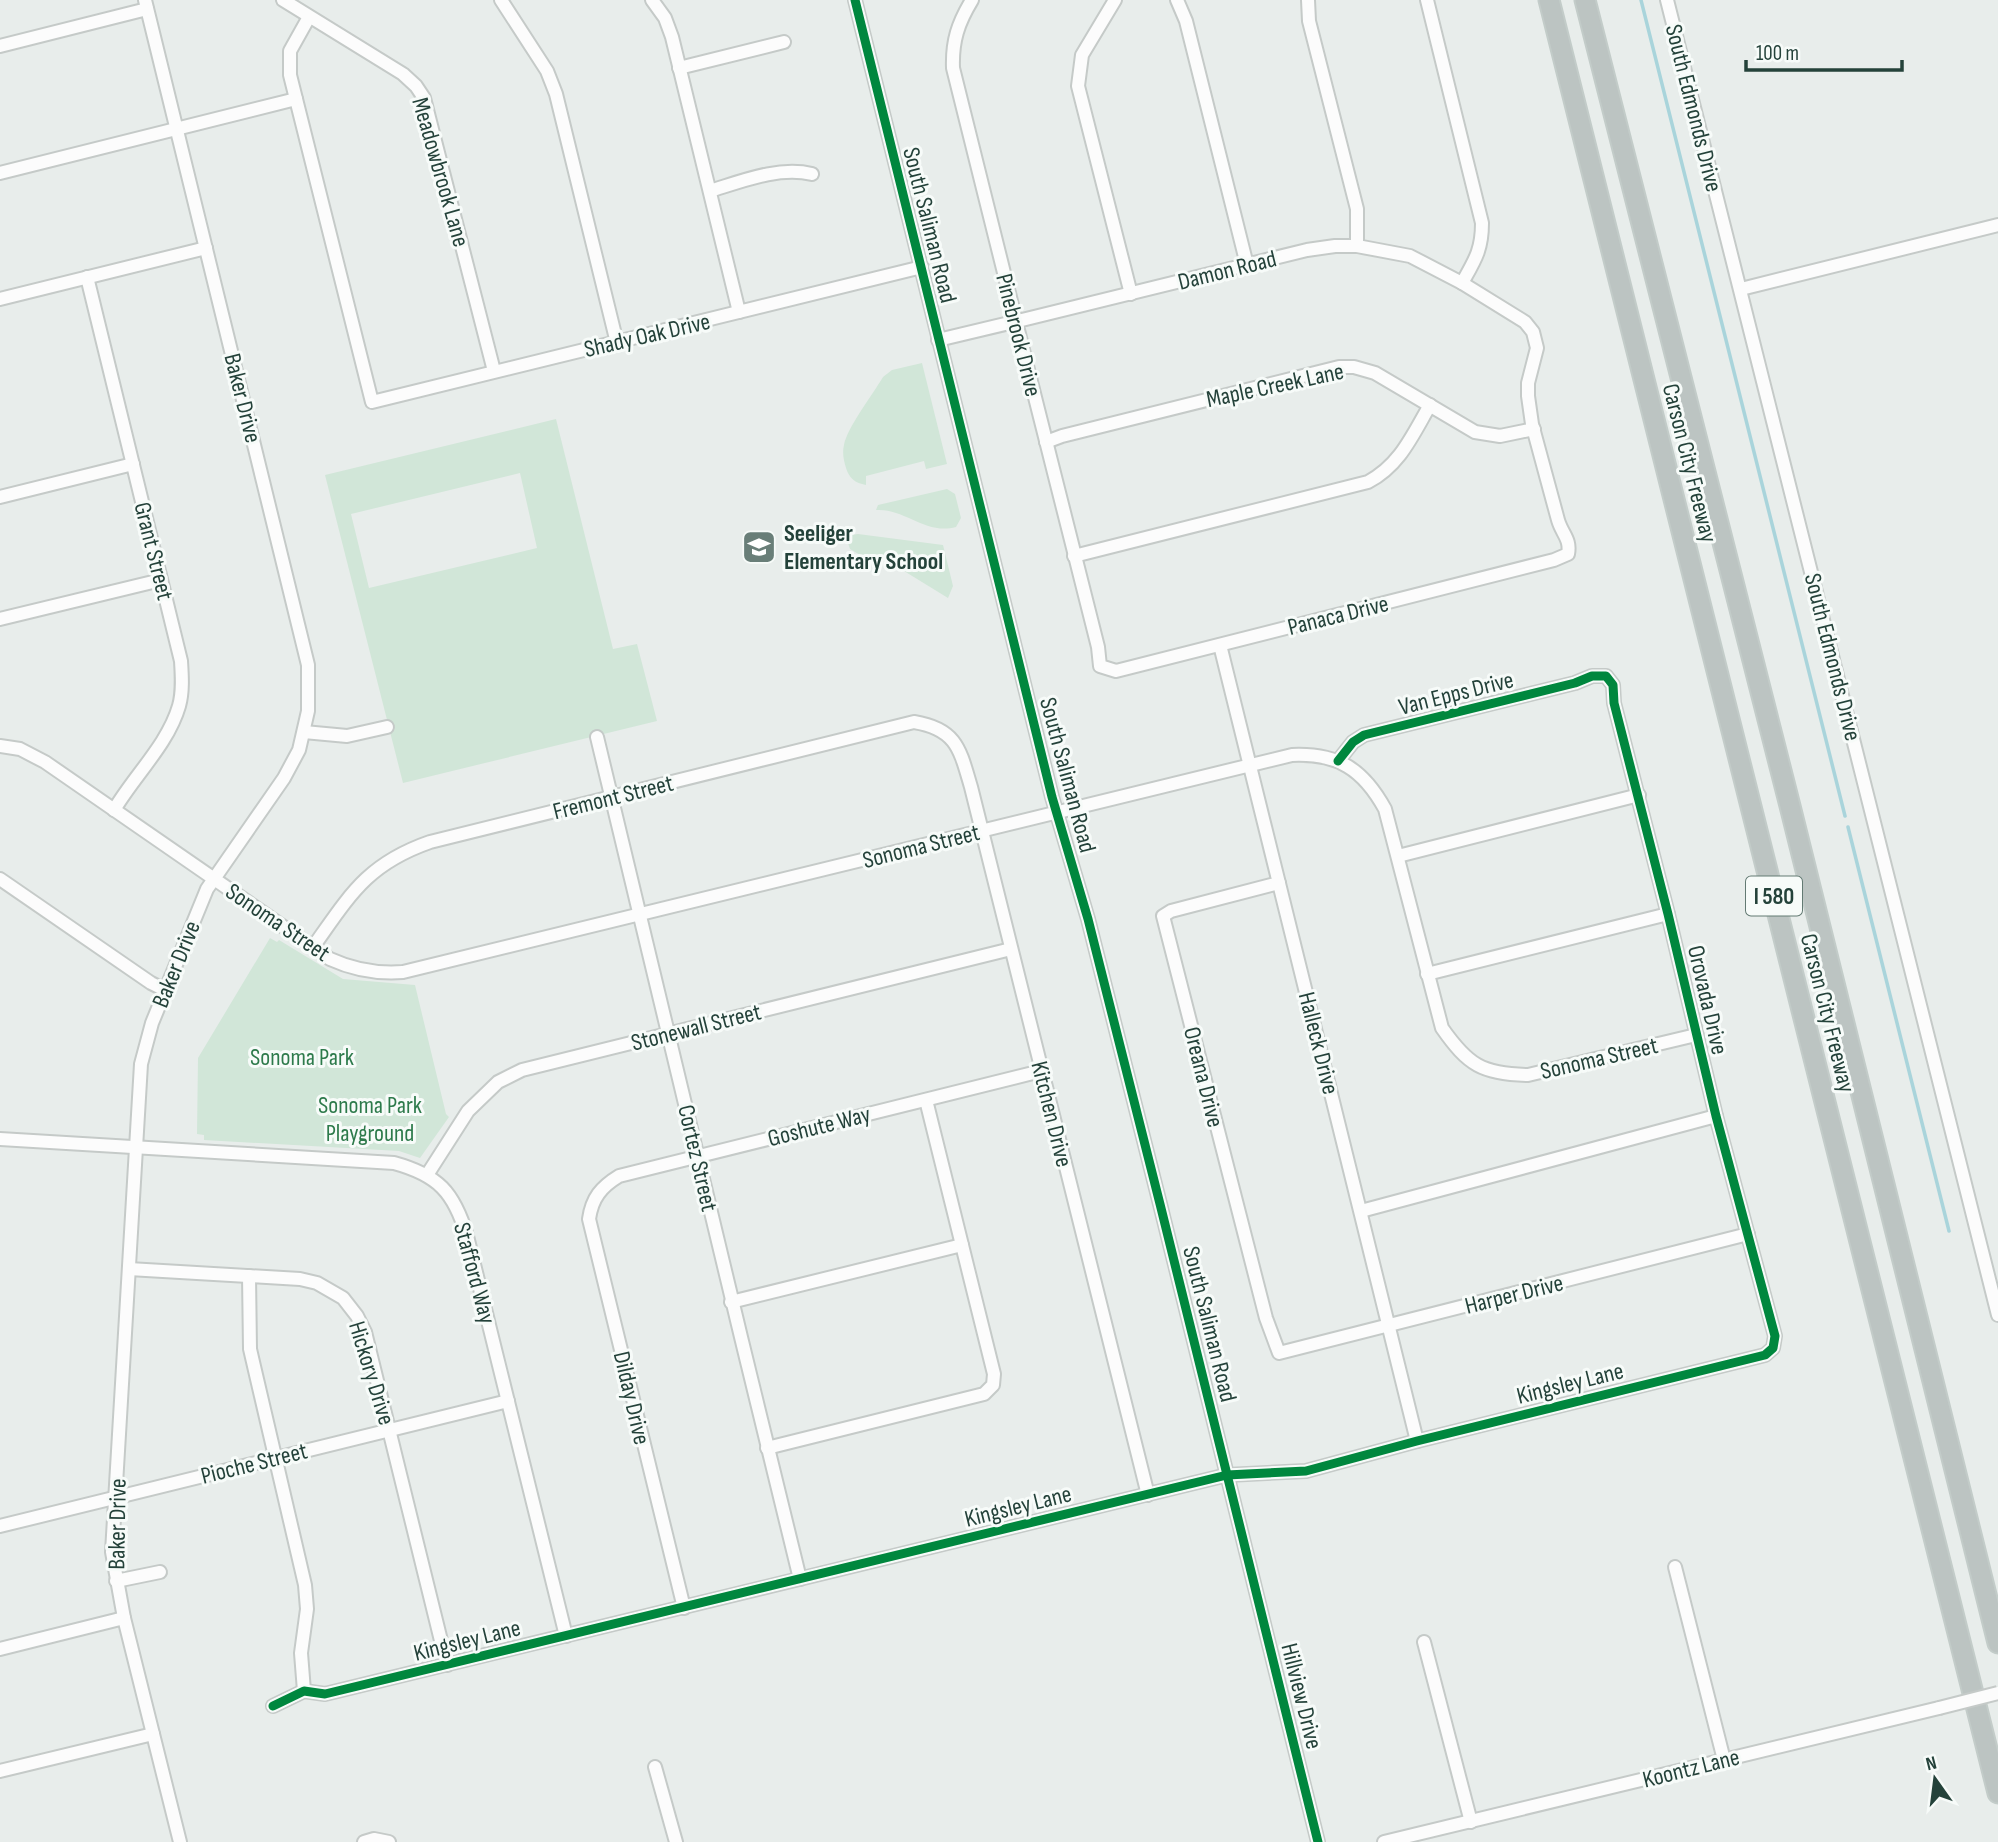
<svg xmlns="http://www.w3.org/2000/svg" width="1998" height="1842" viewBox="0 0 1998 1842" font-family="'Sofia Sans Condensed',sans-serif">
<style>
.green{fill:#d1e6d8;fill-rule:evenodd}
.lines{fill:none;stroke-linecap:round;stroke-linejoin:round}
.stream{stroke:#a9d4db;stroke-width:3.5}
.minor-casing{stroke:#c5cac8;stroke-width:16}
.highway-casing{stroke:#c3ccc9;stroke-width:23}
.minor{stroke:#fcfcfc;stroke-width:12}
.highway{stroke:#bcc4c2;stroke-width:19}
.minor-bridge-casing{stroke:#c5cac8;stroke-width:16;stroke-linecap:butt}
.minor-bridge{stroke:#fcfcfc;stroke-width:12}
.cycleway-casing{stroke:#f7fbf9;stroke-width:13}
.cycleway{stroke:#00873e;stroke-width:9}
.labels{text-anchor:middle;stroke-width:6;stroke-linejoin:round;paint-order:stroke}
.shield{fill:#f7fbf9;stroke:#637a73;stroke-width:2}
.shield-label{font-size:23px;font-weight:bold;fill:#24423a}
.street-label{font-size:24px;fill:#24423a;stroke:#f7fbf9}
.poi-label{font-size:24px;font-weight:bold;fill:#24423a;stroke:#f7fbf9;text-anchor:start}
.park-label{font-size:24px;fill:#2d7a4b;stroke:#f7fbf9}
</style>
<rect width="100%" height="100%" fill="#e8edeb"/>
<g class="green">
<path d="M922,363L947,464L926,469L924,461L866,476V485C855,483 849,478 846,468C844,461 842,453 844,445C847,428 873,394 883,377L892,370Z"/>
<path d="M556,419L613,649L637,644L657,721L403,783L325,475ZM520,473L537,548L369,588L351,514Z"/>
<path d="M947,489L955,494L961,518L956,527C925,535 905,508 876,510L878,505Z"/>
<polygon points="858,534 943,545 953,586 948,598 878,555 872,562 850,549 847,540 851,535"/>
<polygon points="270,938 277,942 279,940 343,979 415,985 446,1114 449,1117 420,1158 399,1151 204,1140 204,1135 197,1134 198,1058"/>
</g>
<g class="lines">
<g class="stream">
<polyline points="1641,0 1845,816"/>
<polyline points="1848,827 1949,1231"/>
</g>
<g class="minor-casing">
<g id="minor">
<polyline points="145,0 308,665 308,711 299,750 284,778 207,889 152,1023 141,1064 112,1552 124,1618 180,1842"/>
<polyline points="283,0 403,74 416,86 424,98 494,371"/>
<polyline points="501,0 547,71 556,94 617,343"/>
<polyline points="652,0 665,18 672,37 739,312"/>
<polyline points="855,0 1052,797 1088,919 1160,1204 1318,1842"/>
<polyline points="1115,0 1082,55 1078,86 1131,294"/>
<polyline points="1177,0 1186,21 1247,265"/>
<polyline points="1308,0 1309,21 1357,209 1357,246"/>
<path d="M1427,0L1482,223C1482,250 1475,260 1462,283"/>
<polyline points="1667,0 1998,1315"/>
<polyline points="309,17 290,51 290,75 372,402 922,267"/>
<polyline points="0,46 147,9"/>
<polyline points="679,68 784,42"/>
<polyline points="0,173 296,99"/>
<path d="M710,191C742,181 779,166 812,174"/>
<path d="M87,277L181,661C182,676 183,692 179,706C168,744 134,776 114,810"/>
<polyline points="1741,289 1998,225"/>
<polyline points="0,299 206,248"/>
<path d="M938,340C968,333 997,326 1026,319L1307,250L1335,246H1357L1410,256L1462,283L1525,322L1533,332L1537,348L1528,383V396L1532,424L1558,520C1562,534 1571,539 1568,554L1554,560L1116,671L1100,666L1098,647L1016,322L1012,305L953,68C952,41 958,23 972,0"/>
<polyline points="1046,442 1062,436 1339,367 1354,367 1375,373 1475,432 1500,436 1534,429"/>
<polyline points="0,497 133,464"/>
<path d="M1074,556L1368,482C1400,465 1412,436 1430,405"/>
<polyline points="0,619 161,580"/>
<polyline points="1220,645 1417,1441"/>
<polyline points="304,732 347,736 387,727"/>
<path d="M597,737C667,1018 730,1299 800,1579"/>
<path d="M0,746L20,749L45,762L330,959C354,970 377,974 403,972L1292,755C1338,753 1363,769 1385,809L1442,1028C1468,1065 1482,1074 1528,1075L1696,1035"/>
<polyline points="1398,856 1639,795"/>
<polyline points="0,879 151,983 165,990"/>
<polyline points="1279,883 1171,911 1163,916 1266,1318 1279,1353 1748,1234"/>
<path d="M313,947C350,895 367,864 430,842L914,722C957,729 960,750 971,787L1148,1495"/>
<polyline points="1427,974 1668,914"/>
<path d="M0,1139L394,1163C438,1175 454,1192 467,1236L566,1636"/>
<polyline points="427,1175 468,1111 498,1082 522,1070 1011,949"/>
<polyline points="1361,1211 1716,1116"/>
<polyline points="129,1269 300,1279 317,1283 343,1298 357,1316 365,1332 447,1665"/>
<polyline points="249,1276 250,1349 305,1585 307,1609 301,1653 304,1691"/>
<polyline points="731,1302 962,1245"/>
<polyline points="767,1448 984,1394 993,1385 994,1374 926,1100"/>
<polyline points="0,1526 508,1401"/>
<polyline points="1675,1567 1724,1760"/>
<polyline points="116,1581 160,1572"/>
<path d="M684,1608L589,1219C592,1198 601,1187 619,1176L1041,1071"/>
<polyline points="1424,1642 1471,1822"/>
<polyline points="0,1649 124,1618"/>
<polyline points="273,1706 304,1691 325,1694 1227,1475 1306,1471 1417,1441 1765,1355 1773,1348 1775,1336 1716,1116 1668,914 1614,703 1613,685 1606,676 1592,676 1575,683 1364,735 1353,742 1338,761"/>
<polyline points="655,1767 676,1842"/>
<polyline points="0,1771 153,1734"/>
<polyline points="364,1842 374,1839 389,1842"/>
<polyline points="1384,1842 1939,1708"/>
</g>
</g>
<g class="highway-casing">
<g id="highway">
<polyline points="1549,0 1998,1793"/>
<polyline points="1585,0 1790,806 1998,1643"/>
</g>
</g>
<use href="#minor" class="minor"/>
<use href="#highway" class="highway"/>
<g class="minor-bridge-casing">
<polyline id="minor-bridge" points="1939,1708 1998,1693"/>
</g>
<use href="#minor-bridge" class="minor-bridge"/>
<g class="cycleway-casing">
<g id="cycleway">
<polyline points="855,0 1052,797 1088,919 1160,1204 1318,1842"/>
<polyline points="273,1706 304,1691 325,1694 1227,1475 1306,1471 1417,1441 1765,1355 1773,1348 1775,1336 1716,1116 1668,914 1614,703 1613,685 1606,676 1592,676 1575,683 1364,735 1353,742 1338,761"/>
</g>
</g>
<use href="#cycleway" class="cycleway"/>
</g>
<defs>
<g id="school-square" transform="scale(1.75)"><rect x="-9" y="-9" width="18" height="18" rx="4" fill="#697e78" stroke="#f7fbf9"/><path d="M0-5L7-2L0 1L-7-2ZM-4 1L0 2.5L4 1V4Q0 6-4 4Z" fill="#fff"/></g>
</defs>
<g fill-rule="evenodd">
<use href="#school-square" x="759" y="547"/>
</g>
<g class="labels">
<rect class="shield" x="1746" y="876.5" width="56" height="39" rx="5"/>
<g class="shield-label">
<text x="1774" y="904">I 580</text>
</g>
<g class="street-label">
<text transform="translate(1694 108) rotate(76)" y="8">South Edmonds Drive</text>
<text transform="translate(441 172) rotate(74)" y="8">Meadowbrook Lane</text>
<text transform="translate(930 225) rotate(76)" y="8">South Saliman Road</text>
<text transform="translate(1227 270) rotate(-14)" y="8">Damon Road</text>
<text transform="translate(647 335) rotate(-13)" y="8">Shady Oak Drive</text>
<text transform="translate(1019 335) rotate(76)" y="8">Pinebrook Drive</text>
<text transform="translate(1275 385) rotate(-12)" y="8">Maple Creek Lane</text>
<text transform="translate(243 398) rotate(76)" y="8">Baker Drive</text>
<text transform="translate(1690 463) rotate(76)" y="8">Carson City Freeway</text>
<text transform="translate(154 551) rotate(76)" y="8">Grant Street</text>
<text transform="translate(1338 615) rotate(-14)" y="8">Panaca Drive</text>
<text transform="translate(1833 657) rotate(76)" y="8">South Edmonds Drive</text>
<text transform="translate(1456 693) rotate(-14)" y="8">Van Epps Drive</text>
<text transform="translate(1068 775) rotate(75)" y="8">South Saliman Road</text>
<text transform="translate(613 797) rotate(-14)" y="8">Fremont Street</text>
<text transform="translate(921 846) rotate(-14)" y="8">Sonoma Street</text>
<text transform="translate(278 922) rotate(34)" y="8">Sonoma Street</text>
<text transform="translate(176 964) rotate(-68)" y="8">Baker Drive</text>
<text transform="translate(1708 1000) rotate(77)" y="8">Orovada Drive</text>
<text transform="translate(1828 1013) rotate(76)" y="8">Carson City Freeway</text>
<text transform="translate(696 1027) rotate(-14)" y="8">Stonewall Street</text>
<text transform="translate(1319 1043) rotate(76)" y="8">Halleck Drive</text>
<text transform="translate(1599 1058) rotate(-13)" y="8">Sonoma Street</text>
<text transform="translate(1204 1077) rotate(76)" y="8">Oreana Drive</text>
<text transform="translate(1052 1114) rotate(76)" y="8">Kitchen Drive</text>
<text transform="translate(819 1126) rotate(-14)" y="8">Goshute Way</text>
<text transform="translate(698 1158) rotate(77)" y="8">Cortez Street</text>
<text transform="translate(475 1273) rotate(75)" y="8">Stafford Way</text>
<text transform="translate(1514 1294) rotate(-14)" y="8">Harper Drive</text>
<text transform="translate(1210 1324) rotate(76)" y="8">South Saliman Road</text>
<text transform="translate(372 1373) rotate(73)" y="8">Hickory Drive</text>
<text transform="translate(1570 1383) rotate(-14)" y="8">Kingsley Lane</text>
<text transform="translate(632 1398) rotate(77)" y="8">Dilday Drive</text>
<text transform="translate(254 1463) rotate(-14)" y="8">Pioche Street</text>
<text transform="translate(1018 1506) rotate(-14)" y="8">Kingsley Lane</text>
<text transform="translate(117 1524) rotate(-89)" y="8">Baker Drive</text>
<text transform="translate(467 1640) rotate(-14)" y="8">Kingsley Lane</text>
<text transform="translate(1302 1696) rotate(76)" y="8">Hillview Drive</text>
<text transform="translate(1691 1768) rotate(-14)" y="8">Koontz Lane</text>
</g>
<g class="poi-label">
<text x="784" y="541">Seeliger<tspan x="784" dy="28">Elementary School</tspan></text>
</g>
<g class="park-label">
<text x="302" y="1065">Sonoma Park</text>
<text x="370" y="1113">Sonoma Park<tspan x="370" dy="28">Playground</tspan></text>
</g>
</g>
<g transform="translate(1935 1779) rotate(346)" stroke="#f7fbf9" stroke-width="5" paint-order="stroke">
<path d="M0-5L12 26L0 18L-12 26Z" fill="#24423a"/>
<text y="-10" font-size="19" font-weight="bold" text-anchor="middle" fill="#24423a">N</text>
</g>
<path d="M1746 60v10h156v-10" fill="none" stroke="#24423a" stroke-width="3.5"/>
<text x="1756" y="60" font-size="21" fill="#24423a" stroke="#f7fbf9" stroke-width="5" paint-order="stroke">100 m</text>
</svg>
